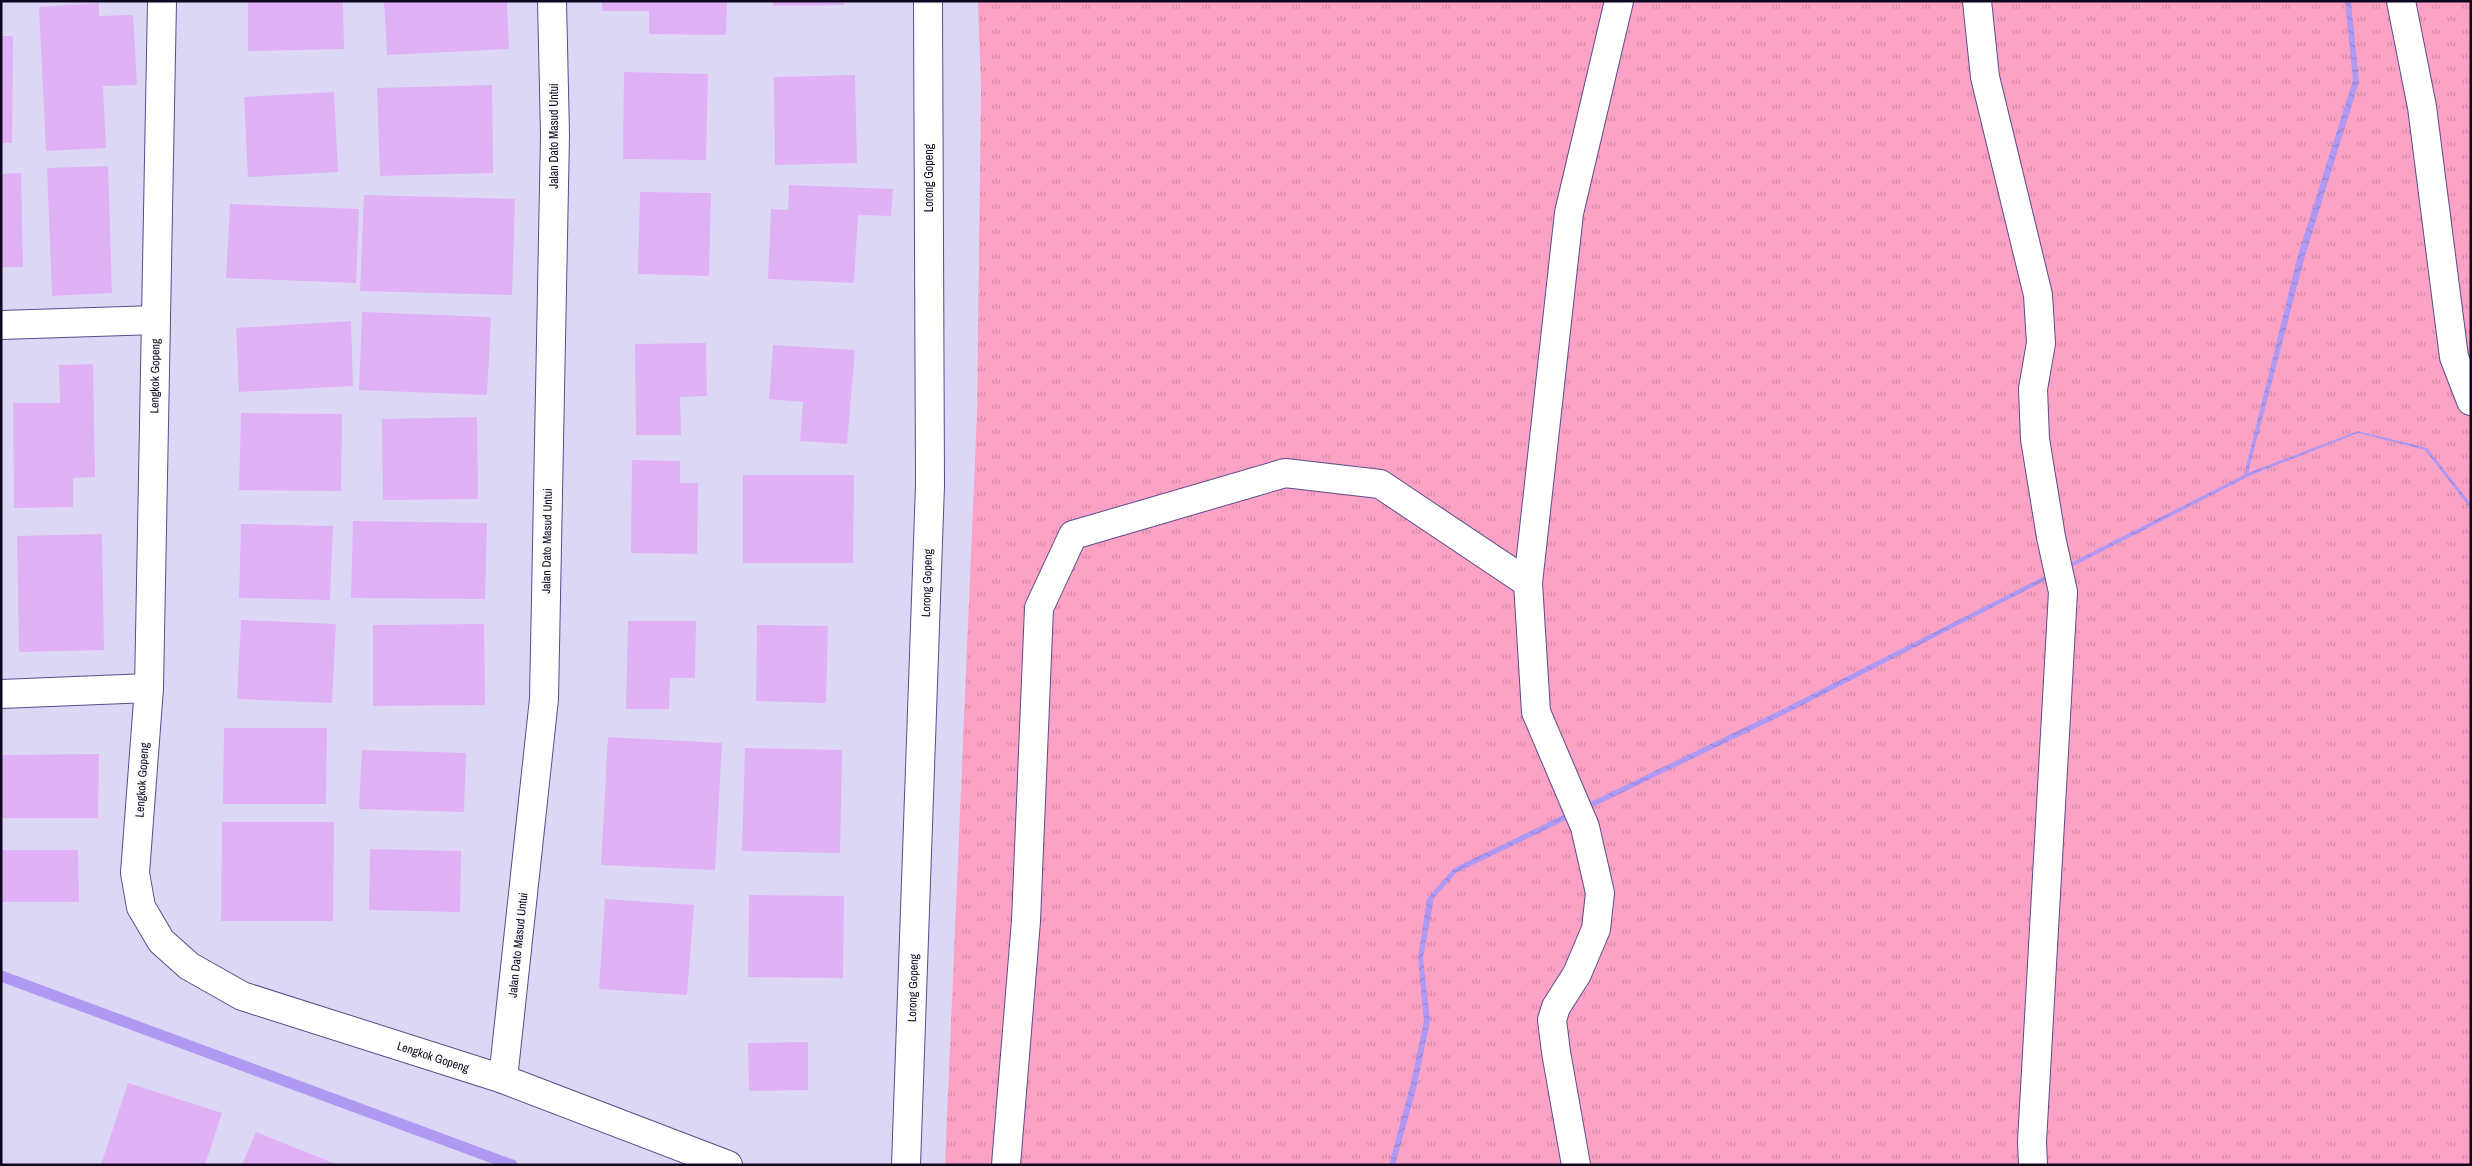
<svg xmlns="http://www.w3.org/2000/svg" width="2472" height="1166" viewBox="0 0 2472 1166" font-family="'Archivo Narrow',sans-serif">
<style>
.grass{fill:url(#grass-tufts)}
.water{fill:url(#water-waves)}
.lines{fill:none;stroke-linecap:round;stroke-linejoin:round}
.stream{stroke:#b099f3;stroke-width:11}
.building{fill:#e0b2f5}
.minor-casing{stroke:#5d4b8c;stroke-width:30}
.minor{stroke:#fff;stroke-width:28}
.labels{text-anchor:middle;stroke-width:4.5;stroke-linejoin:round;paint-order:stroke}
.street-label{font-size:12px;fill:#0f0720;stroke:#fdfdfd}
</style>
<defs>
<pattern id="grass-tufts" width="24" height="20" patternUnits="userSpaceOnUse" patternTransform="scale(1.25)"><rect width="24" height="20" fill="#fba2c5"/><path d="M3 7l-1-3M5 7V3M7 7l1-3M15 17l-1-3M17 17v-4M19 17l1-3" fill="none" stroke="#d68aa9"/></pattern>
<pattern id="water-waves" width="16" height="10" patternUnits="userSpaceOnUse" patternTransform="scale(1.25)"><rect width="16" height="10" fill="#b099f3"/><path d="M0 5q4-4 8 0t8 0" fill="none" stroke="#9682d0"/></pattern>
</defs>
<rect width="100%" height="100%" fill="#ddd7f6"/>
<polygon class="grass" points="978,1 2471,1 2471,1165 945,1165 977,413 981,89"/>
<polygon class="water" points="2345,1 2351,1 2359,82 2305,256 2248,473 2358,431 2427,448 2471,504 2471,509 2425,450 2358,433 2249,476 1787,713 1456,873 1434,898 1423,958 1430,1021 1416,1089 1395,1165 1389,1165 1411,1083 1424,1021 1418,958 1427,899 1454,868 1783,709 2244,475 2298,255 2353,80"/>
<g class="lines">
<polyline class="stream" points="1,976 512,1165"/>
</g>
<g class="building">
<polygon points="248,1 343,1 344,49 248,51"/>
<polygon points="384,1 507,1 509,49 387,55"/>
<polygon points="602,1 727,1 726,35 649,34 649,11 602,11"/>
<polygon points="773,1 844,1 844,5 773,6"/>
<polygon points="99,3 99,16 133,15 137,85 103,86 106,148 46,151 39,7"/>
<polygon points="1,36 13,36 12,143 1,143"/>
<polygon points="624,72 708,74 706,160 623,159"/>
<polygon points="855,75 857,163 775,165 774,77"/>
<polygon points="492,85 493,173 380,176 377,88"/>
<polygon points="334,92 338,172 248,177 244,97"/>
<polygon points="108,166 112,293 52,296 47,168"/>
<polygon points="21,173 23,267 1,267 1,174"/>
<polygon points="789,185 893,189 891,216 858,215 854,283 768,279 771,209 788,210"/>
<polygon points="640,192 711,193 709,276 638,274"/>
<polygon points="364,195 515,199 512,295 360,291"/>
<polygon points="230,204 359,209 356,283 226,278"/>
<polygon points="362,312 491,317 487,395 359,390"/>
<polygon points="351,321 353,386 239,392 236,328"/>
<polygon points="706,343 707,396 680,397 681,435 636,435 635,344"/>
<polygon points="773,345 855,350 847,444 800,441 803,402 769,399"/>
<polygon points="93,364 95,477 73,478 73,507 14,508 13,403 60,403 59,365"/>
<polygon points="241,413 342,414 341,491 239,490"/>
<polygon points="477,417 478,499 383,500 382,419"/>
<polygon points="632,460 680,461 680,483 698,483 697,554 631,553"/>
<polygon points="743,475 854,475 853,563 743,563"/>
<polygon points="353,521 487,523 485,599 351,598"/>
<polygon points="241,524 333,526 330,600 239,598"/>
<polygon points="102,534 104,650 19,652 17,536"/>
<polygon points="241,620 336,624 332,703 237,699"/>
<polygon points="628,621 696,621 695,678 670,678 669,709 626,709"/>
<polygon points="484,624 485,705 373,706 373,625"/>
<polygon points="757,625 828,626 826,703 756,701"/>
<polygon points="224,728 327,728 326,804 223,804"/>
<polygon points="608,737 722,743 715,870 601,865"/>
<polygon points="745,748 842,750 840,853 742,851"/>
<polygon points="362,750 466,753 464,812 359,809"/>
<polygon points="99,754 98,818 1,818 1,755"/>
<polygon points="222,822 334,822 333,921 221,921"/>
<polygon points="370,849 461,851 460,912 369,910"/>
<polygon points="1,850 78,850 79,902 1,902"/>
<polygon points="749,895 844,896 843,978 748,977"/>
<polygon points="605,899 694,905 687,995 599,989"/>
<polygon points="808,1042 808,1090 749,1091 748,1043"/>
<polygon points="128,1083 222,1113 205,1165 101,1165"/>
<polygon points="256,1132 338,1165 242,1165"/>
</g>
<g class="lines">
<g class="minor-casing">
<g id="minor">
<polyline points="162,1 149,688 135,873 141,907 161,941 189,966 242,996 503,1079 728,1165"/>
<polyline points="1977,1 1985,77 2038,295 2041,343 2033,389 2035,439 2051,537 2063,592 2032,1142 2033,1165"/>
<polyline points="2401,1 2422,107 2454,357 2471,401"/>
<polyline points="1,325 156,320"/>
<polyline points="1,694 149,688"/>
<polyline points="503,1079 544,699 555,135 552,1"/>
<polyline points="906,1165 930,485 928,1"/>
<polyline points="1006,1165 1026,921 1039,608 1073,535 1285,473 1380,484 1528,583"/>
<polyline points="1576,1165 1556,1052 1552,1020 1556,1007 1577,974 1596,929 1600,893 1585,827 1536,712 1528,583 1569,213 1619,1"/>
</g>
</g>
<use href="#minor" class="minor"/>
</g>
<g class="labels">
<g class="street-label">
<text transform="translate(554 136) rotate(-90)" y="4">Jalan Dato Masud Untui</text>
<text transform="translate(929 178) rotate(-90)" y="4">Lorong Gopeng</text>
<text transform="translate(155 376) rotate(-89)" y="4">Lengkok Gopeng</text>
<text transform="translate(547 541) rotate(-89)" y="4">Jalan Dato Masud Untui</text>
<text transform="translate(927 583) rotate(-88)" y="4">Lorong Gopeng</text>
<text transform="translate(142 780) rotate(-86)" y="4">Lengkok Gopeng</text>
<text transform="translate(518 945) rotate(-84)" y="4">Jalan Dato Masud Untui</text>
<text transform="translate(913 988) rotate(-88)" y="4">Lorong Gopeng</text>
<text transform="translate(433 1057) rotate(18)" y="4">Lengkok Gopeng</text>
</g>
</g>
<rect width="2472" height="1166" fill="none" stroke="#0f0720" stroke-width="5"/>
</svg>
